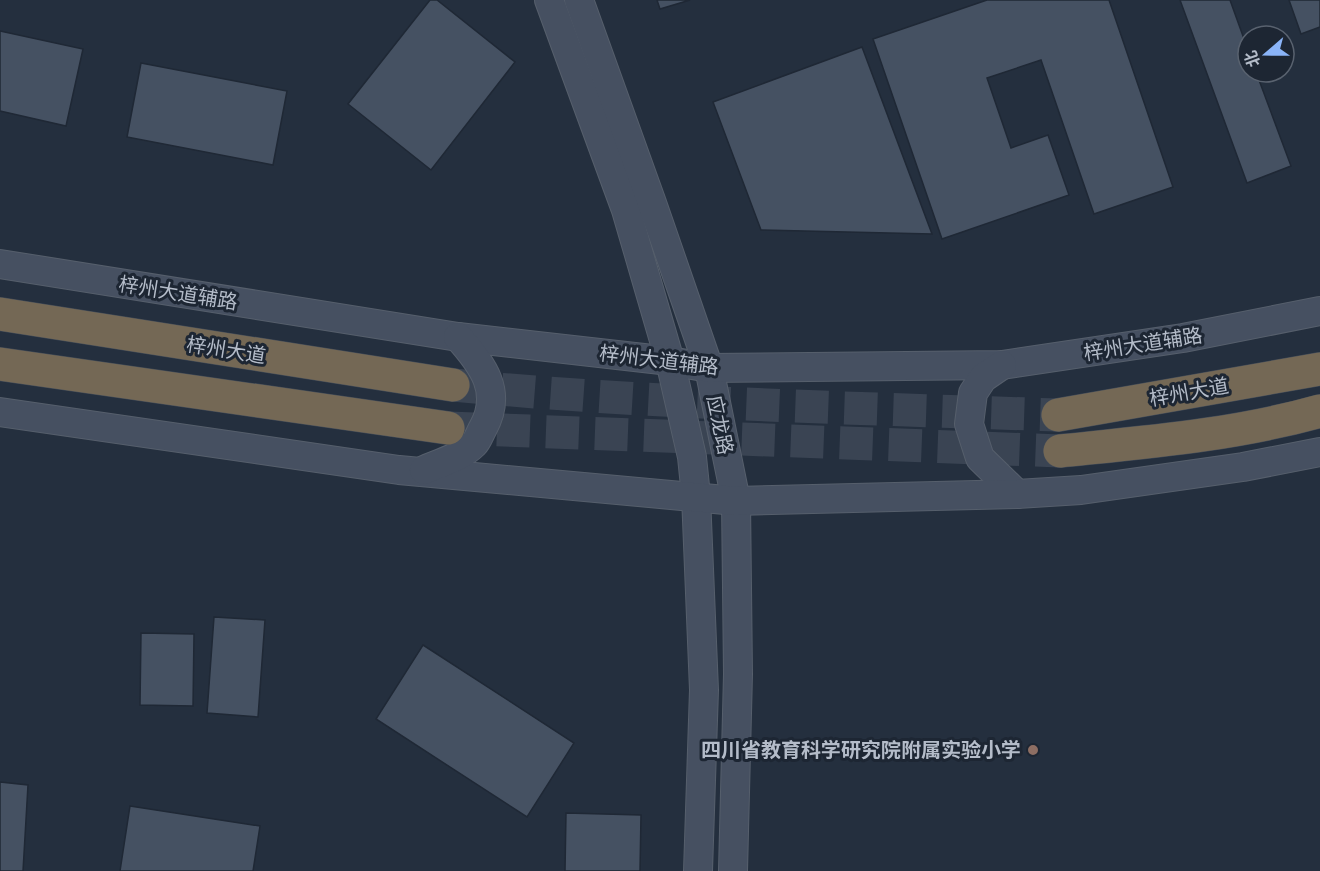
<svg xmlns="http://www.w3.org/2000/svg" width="1320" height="871" viewBox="0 0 1320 871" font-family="'Space Grotesk','Noto Sans SC',sans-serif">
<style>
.building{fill:#455162;stroke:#1f2835;stroke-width:1.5}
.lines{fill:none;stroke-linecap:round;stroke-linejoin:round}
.highway-tunnel{stroke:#3a4453;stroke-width:33;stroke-dasharray:33 16;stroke-linecap:butt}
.secondary-casing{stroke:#565f6c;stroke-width:30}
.highway-casing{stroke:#434c59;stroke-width:34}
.secondary{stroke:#465061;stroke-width:28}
.highway{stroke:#746855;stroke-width:33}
.education-dot{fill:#8d6e63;stroke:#1d2633;stroke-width:2}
.labels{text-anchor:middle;stroke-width:6;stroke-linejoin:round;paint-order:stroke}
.street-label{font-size:20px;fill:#b4bcc9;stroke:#1d2633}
.poi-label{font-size:20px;font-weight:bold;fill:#b4bcc9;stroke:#1d2633;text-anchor:end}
</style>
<rect width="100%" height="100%" fill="#242f3e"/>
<g class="building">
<polygon points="430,0 437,0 515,62 431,170 348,104"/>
<polygon points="657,0 690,0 660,9"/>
<polygon points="987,0 1109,0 1173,187 1094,214 1041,60 987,78 1011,148 1048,135 1069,195 942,239 873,39"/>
<polygon points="1180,0 1230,0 1248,50 1248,72 1256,72 1291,166 1247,183"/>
<polygon points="1289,0 1320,0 1320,27 1301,34"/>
<polygon points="0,31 83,49 66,126 0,111"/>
<polygon points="862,47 932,234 761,230 713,102"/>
<polygon points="141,63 287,91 273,165 127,137"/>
<polygon points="214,617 265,620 258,717 207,713"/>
<polygon points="141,633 194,634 193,706 140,705"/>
<polygon points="423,645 574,743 527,817 376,719"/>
<polygon points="0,782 28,785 23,871 0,871"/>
<polygon points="130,806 260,826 253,871 120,871"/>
<polygon points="566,813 641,815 640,871 565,871"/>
</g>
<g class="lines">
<g class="highway-tunnel">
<path d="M453,385C654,404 857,408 1058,415"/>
<polyline points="448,428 1060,451"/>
</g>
<g class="secondary-casing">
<g id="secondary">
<polyline points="549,0 626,210 670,361 692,457 696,496 704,690 698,871"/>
<polyline points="579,0 652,203 709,368 736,501 738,674 733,871"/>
<polyline points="0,264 458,337 670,361 709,368 1002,365 1183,338 1320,311"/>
<polyline points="1002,365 983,378 973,393 969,424 980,458 1017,494"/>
<polyline points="0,412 399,470 736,501 1017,494 1081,490 1243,467 1320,452"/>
<path d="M424,470C440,463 461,457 474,444C478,440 480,433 483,428C503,392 483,365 458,337"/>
</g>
</g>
<g class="highway-casing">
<g id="highway">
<polyline points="0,314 453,385"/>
<polyline points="0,364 448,428"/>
<polyline points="1058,415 1320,369"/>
<path d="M1060,451C1147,442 1235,435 1320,411"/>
</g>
</g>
<use href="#secondary" class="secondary"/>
<use href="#highway" class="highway"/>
</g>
<circle class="education-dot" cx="1033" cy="750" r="6"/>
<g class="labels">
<g class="street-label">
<text transform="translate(178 293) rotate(9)" y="7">梓州大道辅路</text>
<text transform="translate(1143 344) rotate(-9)" y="7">梓州大道辅路</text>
<text transform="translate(226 350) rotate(9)" y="7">梓州大道</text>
<text transform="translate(659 360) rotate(7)" y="7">梓州大道辅路</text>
<text transform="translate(1189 392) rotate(-10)" y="7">梓州大道</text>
<text transform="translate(720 425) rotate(78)" y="7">应龙路</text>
</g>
<g class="poi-label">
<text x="1021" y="757">四川省教育科学研究院附属实验小学</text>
</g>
</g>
<g transform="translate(1266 54) rotate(250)"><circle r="28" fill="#1d2633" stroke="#59626f" stroke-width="1.5"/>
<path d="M0-4.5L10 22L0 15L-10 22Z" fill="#8ab4f8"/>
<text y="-9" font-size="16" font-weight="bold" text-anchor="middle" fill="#b4bcc9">北</text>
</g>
</svg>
